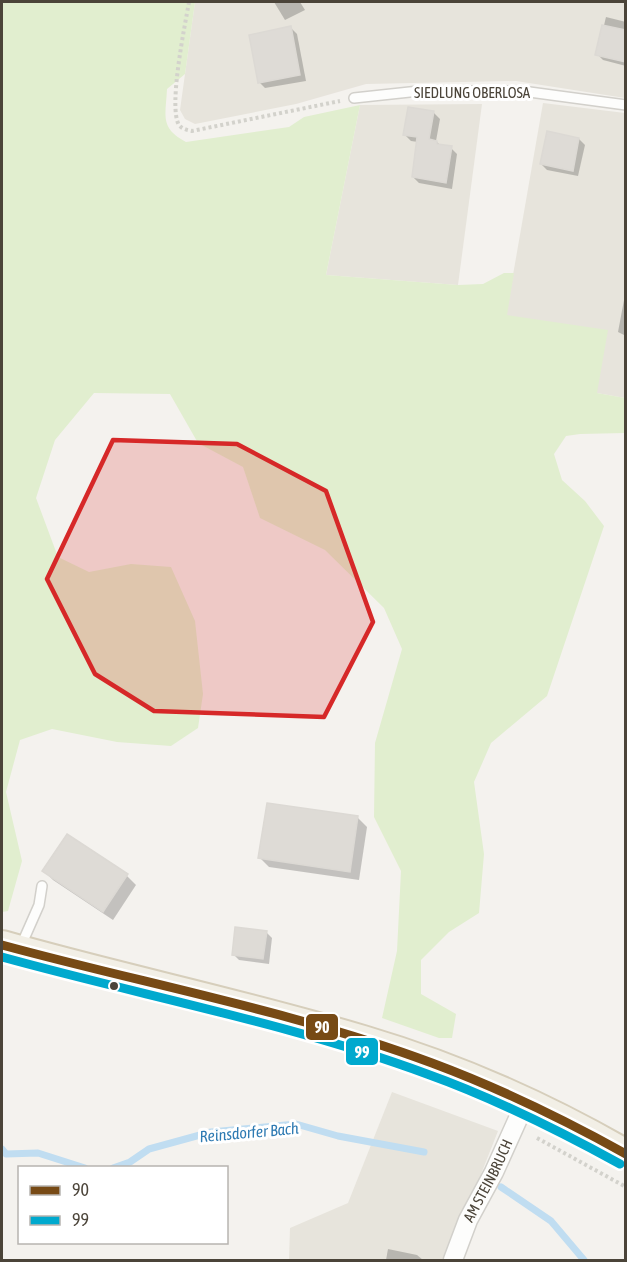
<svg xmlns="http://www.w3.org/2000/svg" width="627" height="1262" viewBox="0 0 627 1262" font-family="'Asap Condensed',sans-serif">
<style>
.residential{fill:#e7e4dc}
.green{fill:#e1eecf}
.shadow{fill:#0003}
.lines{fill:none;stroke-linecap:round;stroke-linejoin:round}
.stream{stroke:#c0ddf1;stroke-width:7}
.building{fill:#dedbd6;stroke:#dcd9d4;stroke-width:1.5}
.lane-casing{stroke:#d2d0cb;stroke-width:12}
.street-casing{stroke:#d2d0cb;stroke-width:21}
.primary-casing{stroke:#d6cebb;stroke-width:32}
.path{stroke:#d3d2cc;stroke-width:4;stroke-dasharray:3 3;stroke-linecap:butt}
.lane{stroke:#fdfdfc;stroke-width:9}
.street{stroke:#fdfdfc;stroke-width:18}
.primary{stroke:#f2efe6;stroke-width:28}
.bus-1-casing{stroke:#fff;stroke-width:14}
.bus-2-casing{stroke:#fff;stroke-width:14}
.bus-1{stroke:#774a15;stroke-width:9}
.bus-2{stroke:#00a9ce;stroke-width:9}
.marked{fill:#d62828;fill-opacity:0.2;stroke:#d62828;stroke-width:4.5;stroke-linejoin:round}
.bus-dot{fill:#4b4439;stroke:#fff;stroke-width:2}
.labels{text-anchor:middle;stroke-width:6;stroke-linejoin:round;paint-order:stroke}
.street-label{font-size:15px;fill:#4b4439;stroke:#fff}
.water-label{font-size:16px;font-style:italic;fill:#2e7ab2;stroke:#fff}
.line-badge{stroke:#fff;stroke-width:2}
.badge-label{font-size:16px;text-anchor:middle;font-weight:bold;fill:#fff}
</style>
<rect width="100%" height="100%" fill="#f4f2ee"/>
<g class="residential">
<polygon points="195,2 625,2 625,98 516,81 366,84 296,104 195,124 185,119 180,110"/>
<polygon points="543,103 625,113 625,398 597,393 506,315"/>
<polygon points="482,104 458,285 326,275 360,105"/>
<polygon points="392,1092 498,1131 447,1260 289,1260 290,1228 348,1203"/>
</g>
<path class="green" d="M2,2H195L185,74L167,89C166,115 159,128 186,142L289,127L304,117L360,105L326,275L458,285L483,284L504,273H514L507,315L608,330L597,393L625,398V433L580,434L566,436L554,454L562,480L585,501L604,526L547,696L491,743L474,782L484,854L479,913L449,932L421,960V994L456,1014L452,1038H439L382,1018L397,951L401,871L374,817L375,743L402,649L384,608L325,550L260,518L243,467L198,443L170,394L94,393L55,440L36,498L58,557L89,572L131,564L171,567L195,621L203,694L198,728L171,746L117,742L52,729L20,740L6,792L22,861L8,911L2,912Z"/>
<g class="shadow">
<polygon points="274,2 300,2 305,10 285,20"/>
<polygon points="606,17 626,22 626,66 603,60 597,54"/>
<polygon points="291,28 297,34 306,81 265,88 259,82"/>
<polygon points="434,113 440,119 436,141 441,146 451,148 457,154 452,189 419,183 413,177 418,142 411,141 405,135"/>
<polygon points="579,139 585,145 578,176 547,170 541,164"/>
<polygon points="624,300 626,300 626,336 618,332"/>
<polygon points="358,818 367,827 359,880 269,867 260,858"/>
<polygon points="68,836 127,876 136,885 113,920 53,880 44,871"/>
<polygon points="266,932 272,938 269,964 239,960 233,954"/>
<polygon points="388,1249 417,1255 423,1260 386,1260"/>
</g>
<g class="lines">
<g class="stream">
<polyline points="2,1149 6,1154 38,1153 85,1168"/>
<polyline points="113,1168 130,1162 149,1149 211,1132 296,1124 338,1136 424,1152"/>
<polyline points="501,1187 551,1221 584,1260"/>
</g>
</g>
<g class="building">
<polygon points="602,25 626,30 626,62 595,55"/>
<polygon points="291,26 300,75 258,83 249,35"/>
<polygon points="408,107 434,111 429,139 437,141 437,144 452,146 446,183 412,177 417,137 403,135"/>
<polygon points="547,131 579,138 573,171 540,164"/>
<polygon points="267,803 358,816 350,872 258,858"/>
<polygon points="67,834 128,874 103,912 42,871"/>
<polygon points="235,927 267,931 263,959 232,955"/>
</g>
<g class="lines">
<g class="lane-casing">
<g id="lane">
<polyline points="354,98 419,91 522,91 626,105"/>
<polyline points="20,948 39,905 42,886"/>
</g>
</g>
<g class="street-casing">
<g id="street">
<path id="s1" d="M453,1260L468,1220L494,1172L526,1101"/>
</g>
</g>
<g class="primary-casing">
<path id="primary" d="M2,945C121,979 243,1004 363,1040C454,1067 543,1106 626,1154"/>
</g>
<g class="path">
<path d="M189,2C185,25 168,107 179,125C182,129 187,130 192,131L340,101"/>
<polyline points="537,1138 626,1187"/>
</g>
<use href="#lane" class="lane"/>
<use href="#street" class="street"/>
<use href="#primary" class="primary"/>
<g class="bus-1-casing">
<path id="bus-1" d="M2,945C145,984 293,1011 432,1063C499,1088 563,1119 626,1154"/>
</g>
<g class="bus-2-casing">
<path id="bus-2" d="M2,957C143,996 289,1023 427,1074C494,1098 558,1130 620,1164"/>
</g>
<use href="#bus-1" class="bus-1"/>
<use href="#bus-2" class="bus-2"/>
</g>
<path class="marked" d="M113,440L237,444L326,491L373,622L324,717L154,711L95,674L47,579Z"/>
<circle class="bus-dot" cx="114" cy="986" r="5"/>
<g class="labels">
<g class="street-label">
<text x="472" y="98">SIEDLUNG OBERLOSA</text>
<text dy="5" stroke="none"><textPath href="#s1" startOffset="87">AM STEINBRUCH</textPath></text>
</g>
<g class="water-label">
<text transform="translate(249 1132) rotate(-5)" y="6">Reinsdorfer Bach</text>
</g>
</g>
<g class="line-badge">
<rect x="305" y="1013" width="34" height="28" rx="6" fill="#774a15"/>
<rect x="345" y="1037" width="34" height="29" rx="6" fill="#00a9ce"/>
</g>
<g class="badge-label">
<text x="322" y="1033">90</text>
<text x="362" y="1058">99</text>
</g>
<rect width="627" height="1262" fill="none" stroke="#4b4439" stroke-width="6"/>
<rect x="18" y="1166" width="210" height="78" fill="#ffffff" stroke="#b7b4b0" stroke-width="1.5"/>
<rect x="30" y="1186" width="30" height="9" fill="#774a15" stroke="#b7b4b0" stroke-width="1.5"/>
<text x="72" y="1196" font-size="18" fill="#4b4439">90</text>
<rect x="30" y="1216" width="30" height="9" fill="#00a9ce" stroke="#b7b4b0" stroke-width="1.5"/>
<text x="72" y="1226" font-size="18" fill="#4b4439">99</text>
</svg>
